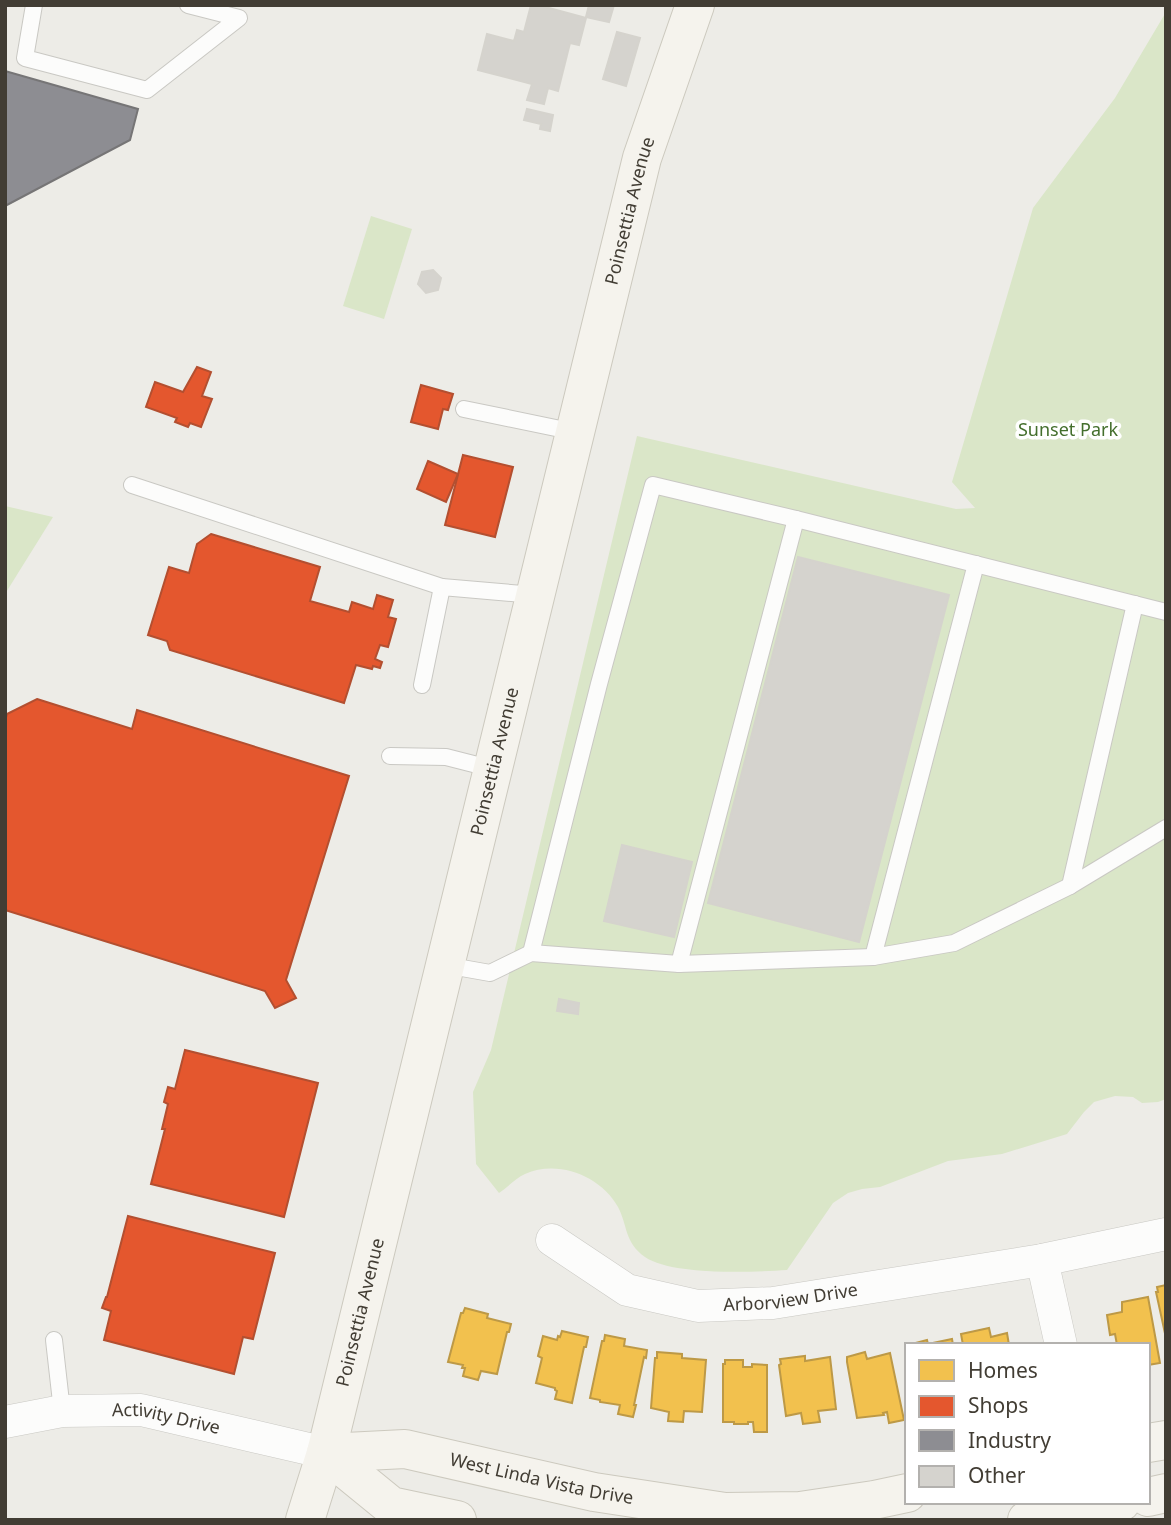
<svg xmlns="http://www.w3.org/2000/svg" width="1171" height="1525" viewBox="0 0 1171 1525" font-family="'Noto Sans',sans-serif">
<style>
.green{fill:#dae6c8}
.homes{fill:#f2c14e;stroke:#bd9946;stroke-width:2}
.shops{fill:#e4572e;stroke:#b34f30;stroke-width:2}
.industry{fill:#8d8d92;stroke:#767576;stroke-width:2}
.building{fill:#d5d3ce;stroke:#d5d3cd;stroke-width:2}
.lines{fill:none;stroke-linecap:round;stroke-linejoin:round}
.service-casing{stroke:#c9c8c3;stroke-width:18}
.minor-casing{stroke:#c9c8c3;stroke-width:33}
.secondary-casing{stroke:#ccc9be;stroke-width:40}
.service{stroke:#fcfcfb;stroke-width:16}
.minor{stroke:#fcfcfb;stroke-width:32}
.secondary{stroke:#f5f3ed;stroke-width:38}
.labels{text-anchor:middle;stroke-width:7;stroke-linejoin:round;paint-order:stroke}
.street-label{font-size:18px;fill:#423d34;stroke:#fff}
.park-label{font-size:18px;fill:#446f2d;stroke:#fff}
</style>
<rect width="100%" height="100%" fill="#edece7"/>
<g class="green">
<path d="M1166,12V1099L1158,1102L1142,1103L1133,1097L1115,1096L1094,1102L1084,1112L1067,1134L1002,1154L948,1161L880,1187L862,1189L848,1193L833,1203L787,1270C753,1272 673,1276 645,1257C624,1242 628,1226 618,1207C601,1176 558,1159 525,1174C516,1178 508,1187 499,1193L476,1164L473,1092L491,1050L637,436L956,509L975,508L952,482L1033,208L1115,98Z"/>
<polygon points="371,216 412,229 384,319 343,306"/>
<polygon points="5,506 53,517 5,594"/>
</g>
<g class="homes">
<polygon points="1166,1285 1166,1338 1156,1292 1158,1292 1157,1287"/>
<polygon points="1148,1297 1160,1363 1148,1365 1148,1345 1117,1345 1115,1334 1110,1335 1107,1315 1122,1312 1122,1302"/>
<polygon points="465,1308 488,1314 487,1318 511,1324 509,1332 507,1332 497,1374 481,1371 478,1380 463,1376 465,1368 462,1368 463,1365 448,1362 461,1313 463,1313"/>
<polygon points="989,1328 991,1337 1007,1333 1009,1345 963,1345 961,1334"/>
<polygon points="562,1331 588,1337 586,1347 584,1347 572,1403 555,1399 557,1391 555,1390 555,1388 536,1383 542,1358 538,1356 543,1336 557,1340 558,1336 560,1337"/>
<polygon points="605,1335 625,1339 624,1346 647,1350 646,1358 644,1357 634,1405 636,1405 633,1417 618,1414 620,1405 600,1402 600,1400 590,1398 602,1341 604,1341"/>
<polygon points="952,1339 953,1345 908,1345 927,1340 928,1344"/>
<polygon points="657,1352 682,1354 682,1358 706,1360 702,1412 684,1411 683,1422 668,1421 669,1412 651,1408 655,1358 657,1358"/>
<polygon points="865,1352 867,1359 890,1353 904,1420 889,1423 887,1412 883,1413 884,1415 857,1418 847,1362 847,1357"/>
<polygon points="805,1356 805,1361 830,1357 836,1409 818,1411 820,1422 803,1424 801,1413 786,1416 779,1365 781,1364 780,1359"/>
<polygon points="725,1360 743,1360 743,1367 752,1367 752,1364 767,1365 767,1432 754,1432 753,1422 748,1422 748,1424 734,1424 734,1422 723,1422 723,1364 725,1364"/>
</g>
<g class="shops">
<polygon points="197,367 211,372 202,396 212,399 201,427 190,423 188,427 175,422 177,418 146,407 155,382 183,392"/>
<polygon points="421,385 453,394 448,410 443,409 438,429 411,422"/>
<polygon points="463,455 513,467 495,537 445,525"/>
<polygon points="428,461 458,474 446,502 417,489"/>
<polygon points="211,534 320,567 310,601 349,612 352,602 373,609 377,595 393,600 388,617 396,619 388,647 380,645 375,659 382,662 380,668 373,666 372,669 356,665 344,703 170,650 167,641 148,635 169,567 189,573 197,544"/>
<polygon points="37,699 132,729 137,710 349,776 286,980 296,998 275,1008 265,991 5,910 5,721 7,714"/>
<polygon points="185,1050 318,1083 284,1217 151,1184 165,1129 162,1129 168,1104 164,1102 168,1087 175,1089"/>
<polygon points="128,1216 275,1253 253,1339 243,1337 234,1374 104,1340 111,1311 102,1308 106,1297 107,1297"/>
</g>
<polygon class="industry" points="5,71 138,109 130,140 5,206"/>
<g class="building">
<polygon points="531,5 538,5 586,18 579,45 570,43 558,91 548,88 544,104 527,100 532,84 478,70 487,34 514,41 517,30 524,32"/>
<polygon points="589,5 614,5 609,22 586,17"/>
<polygon points="617,32 640,38 626,86 603,79"/>
<polygon points="527,109 553,115 550,131 540,129 541,124 524,120"/>
<polygon points="433,270 441,278 438,290 426,293 418,284 422,272"/>
<polygon points="798,557 949,595 859,942 708,903"/>
<polygon points="622,845 692,862 674,937 604,921"/>
<polygon points="559,999 579,1003 578,1014 557,1011"/>
</g>
<g class="lines">
<g class="service-casing">
<g id="service">
<polyline points="34,5 25,58 147,90 239,18 188,5"/>
<polyline points="464,409 575,432"/>
<polyline points="132,485 442,587"/>
<polyline points="422,685 442,587 535,595"/>
<polyline points="390,756 446,757 493,769"/>
<polyline points="1070,886 1135,604"/>
<polyline points="531,953 599,684 653,485 796,519 1166,612"/>
<polyline points="873,957 976,564"/>
<polyline points="679,964 796,519"/>
<polyline points="445,965 490,973 531,953 679,964 873,957 954,943 1070,886 1166,828"/>
<polyline points="54,1340 62,1411"/>
</g>
</g>
<g class="minor-casing">
<g id="minor">
<path id="s1" d="M552,1240L627,1290L698,1306L773,1303L1042,1260L1166,1234"/>
<polyline points="1042,1260 1061,1345"/>
<path id="s2" d="M5,1422L62,1411L141,1410L326,1453"/>
</g>
</g>
<g class="secondary-casing">
<g id="secondary">
<polyline points="1148,1443 1166,1440"/>
<path id="s3" d="M326,1453L405,1449L594,1492L725,1512L800,1511L874,1500L907,1493"/>
<polyline points="326,1453 391,1506 457,1520"/>
<polyline points="1148,1497 1166,1493"/>
<path id="s4" d="M305,1520L326,1453L642,158L695,5"/>
<polyline points="1027,1520 1121,1502"/>
</g>
</g>
<use href="#service" class="service"/>
<use href="#minor" class="minor"/>
<use href="#secondary" class="secondary"/>
</g>
<g class="labels">
<g class="street-label">
<text dy="6" stroke="none"><textPath href="#s4" startOffset="1349">Poinsettia Avenue</textPath></text>
<text dy="6" stroke="none"><textPath href="#s4" startOffset="782">Poinsettia Avenue</textPath></text>
<text dy="6" stroke="none"><textPath href="#s1" startOffset="256">Arborview Drive</textPath></text>
<text dy="6" stroke="none"><textPath href="#s4" startOffset="215">Poinsettia Avenue</textPath></text>
<text dy="6" stroke="none"><textPath href="#s2" startOffset="163">Activity Drive</textPath></text>
<text dy="6" stroke="none"><textPath href="#s3" startOffset="219">West Linda Vista Drive</textPath></text>
</g>
<g class="park-label">
<text x="1068" y="436">Sunset Park</text>
</g>
</g>
<rect width="1171" height="1525" fill="none" stroke="#423d34" stroke-width="14"/>
<rect x="905" y="1343" width="245" height="161" fill="#ffffff" stroke="#b3b1ae" stroke-width="2"/>
<rect x="919" y="1360" width="35" height="21" fill="#f2c14e" stroke="#b3b1ae" stroke-width="2"/>
<text x="968" y="1378" font-size="21" fill="#423d34">Homes</text>
<rect x="919" y="1396" width="35" height="21" fill="#e4572e" stroke="#b3b1ae" stroke-width="2"/>
<text x="968" y="1413" font-size="21" fill="#423d34">Shops</text>
<rect x="919" y="1430" width="35" height="21" fill="#8d8d92" stroke="#b3b1ae" stroke-width="2"/>
<text x="968" y="1448" font-size="21" fill="#423d34">Industry</text>
<rect x="919" y="1466" width="35" height="21" fill="#d5d3ce" stroke="#b3b1ae" stroke-width="2"/>
<text x="968" y="1483" font-size="21" fill="#423d34">Other</text>
</svg>
